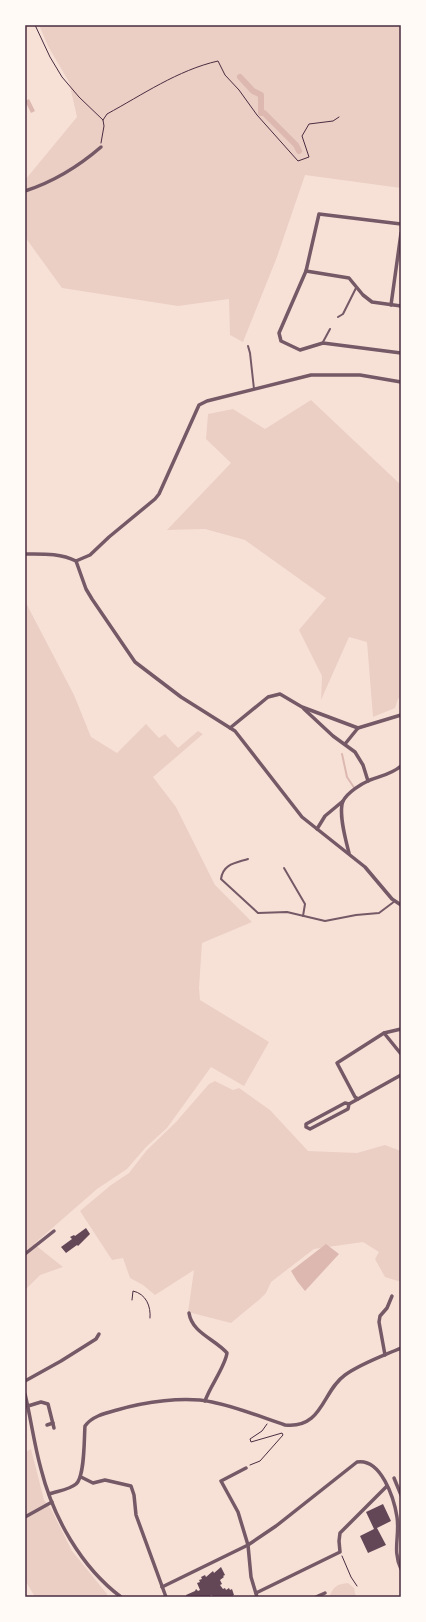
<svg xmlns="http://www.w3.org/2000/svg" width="426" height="1622" viewBox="0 0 426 1622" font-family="'Open Sans',sans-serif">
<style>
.green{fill:#ebcfc5}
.water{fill:#dcb8b0}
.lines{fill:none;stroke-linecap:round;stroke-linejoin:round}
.stream{stroke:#dcb8b0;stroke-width:2}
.canal{stroke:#dcb8b0;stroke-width:6}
.building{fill:#644757}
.path{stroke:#4a2c40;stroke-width:1}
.service{stroke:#755966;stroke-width:2}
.minor{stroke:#755966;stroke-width:3.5}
.neatline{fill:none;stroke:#4a2c40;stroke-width:1.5}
</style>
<rect width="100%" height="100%" fill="#f7e1d7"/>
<g class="green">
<polygon points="39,25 401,25 401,188 305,175 277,257 243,342 230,335 229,299 178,306 62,288 25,237 25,180 77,117 69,82 48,46"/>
<polygon points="311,400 401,485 401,696 398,699 395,708 373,717 367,642 349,637 321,700 322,676 299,630 326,598 245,540 205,529 167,530 231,463 206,439 208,414 233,409 265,429"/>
<polygon points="25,601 74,695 91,737 117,753 146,724 159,738 165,734 178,748 198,731 203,734 153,777 176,807 215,885 252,922 202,943 199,988 200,1000 269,1042 244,1086 211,1067 167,1128 146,1147 127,1169 97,1189 34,1244 63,1267 40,1275 25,1290"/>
<polygon points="215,1081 233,1090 239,1088 270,1110 308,1151 357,1153 385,1145 401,1151 401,1282 385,1277 375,1259 379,1252 363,1242 314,1249 271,1282 266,1293 260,1299 231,1323 188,1312 194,1270 155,1295 143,1285 130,1278 123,1258 112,1260 80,1211 111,1185 129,1173 146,1151 176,1122 209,1084"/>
<polygon points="31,1449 44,1500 51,1509 72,1551 107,1594 107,1597 35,1597 25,1580 25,1452"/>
<path d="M348,1583L354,1588L356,1597H330V1595C334,1586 338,1584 348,1583Z"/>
</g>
<g class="water">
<polygon points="29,99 35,111 31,113 25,101"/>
<polygon points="326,1244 339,1254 305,1291 297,1281 291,1271"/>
</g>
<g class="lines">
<polyline class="stream" points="342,754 347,777 355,789"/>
<polyline class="canal" points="240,77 253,91 261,95 261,113 264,113 296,145 299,151"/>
</g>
<g class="building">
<polygon points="86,1228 90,1234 78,1246 77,1245 66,1253 61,1247 72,1239 70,1237 74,1235 75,1236"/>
<polygon points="383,1504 391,1521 377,1528 386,1545 368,1553 360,1536 374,1529 366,1512"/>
<polygon points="221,1567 225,1575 223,1576 224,1577 220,1580 222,1584 220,1585 223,1589 225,1588 226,1590 229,1588 230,1590 232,1589 234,1595 233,1595 234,1597 213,1597 212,1595 208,1597 186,1597 186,1595 195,1591 196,1589 198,1591 200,1590 197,1583 200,1582 199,1580 202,1579 201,1577 205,1575 206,1577 213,1571 214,1573"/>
</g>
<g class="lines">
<g class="path">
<polyline points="35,25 50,57 62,77 79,97 103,120 104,126 101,143"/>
<path d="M103,120L107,114C142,95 178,70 218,61L225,75L239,90L257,115L298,161L309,157L302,136L309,124L333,121L339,117"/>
<path d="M132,1300L133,1291C146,1294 151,1306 150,1318"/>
<polyline points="250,1465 260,1461 283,1435 282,1433 251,1442 250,1439 262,1431 267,1424"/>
<polyline points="342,1556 351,1577 357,1586"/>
</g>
<g class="service">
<polyline points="338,317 343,314 356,288"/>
<polyline points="323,342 330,329"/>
<polyline points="248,346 250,353 254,389"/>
<path d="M248,859C235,863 223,864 221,879L258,913L287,912L325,921L356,915L379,913L395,901"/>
<polyline points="284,868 305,904 303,916"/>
</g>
<g class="minor">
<path d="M25,191C53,182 79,166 101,147"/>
<polyline points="401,224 319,214 306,271 279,333 281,341 300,350 323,343 401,353"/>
<polyline points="306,271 349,278 363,295 372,302 401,306"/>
<polyline points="391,305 401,233"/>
<path d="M25,554C43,554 60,553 76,561L86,589L92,599L135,662L181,697L235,731L302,817L365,867L392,899L401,905"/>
<polyline points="76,561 90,555 109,537 155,499 159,494 199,405 207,401 311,375 360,375 401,382"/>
<polyline points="304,709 333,736 355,752 363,765 368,781"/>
<polyline points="230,728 268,697 280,694 302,707 358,728 401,715"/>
<polyline points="345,744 358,728"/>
<polyline points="317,829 325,816 343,801"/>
<path d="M349,853C346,841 338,813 343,801C348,792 361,784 370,780C381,776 392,774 401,766"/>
<polyline points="401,1029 384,1033 337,1063 355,1097 358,1099 401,1075"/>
<polyline points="384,1033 401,1054"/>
<polyline points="349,1104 348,1109 310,1129 306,1127 306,1124 345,1103 349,1104 358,1099"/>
<polyline points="25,1254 54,1231"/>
<path d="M189,1313C192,1333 215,1339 227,1353C225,1367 210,1386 205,1401"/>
<polyline points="385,1355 379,1322 380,1316 387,1308 392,1296"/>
<polyline points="25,1381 61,1361 96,1339 99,1334"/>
<path d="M25,1394C31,1419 34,1444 41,1469C53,1517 81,1567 121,1597"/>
<polyline points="28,1406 41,1402 48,1404 54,1428"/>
<polyline points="47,1425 53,1423"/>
<polyline points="246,1468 221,1481 238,1512 248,1545 251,1577 257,1597"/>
<polyline points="81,1477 93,1483 105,1480 131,1486 134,1495 136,1515 166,1597"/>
<polyline points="394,1478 401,1495"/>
<path d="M49,1494C57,1491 69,1490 76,1484C85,1477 84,1438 85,1426C92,1416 106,1413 117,1410C144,1402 184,1396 212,1402C237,1407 261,1417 285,1425C323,1429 322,1391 345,1375C362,1363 383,1356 401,1348"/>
<polyline points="25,1517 52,1502"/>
<path d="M162,1587L248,1545L276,1526L357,1462C381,1458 394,1498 397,1517C400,1536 392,1550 401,1569"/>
<polyline points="256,1593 340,1552 339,1541 340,1533 387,1486"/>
<polyline points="316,1597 325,1593"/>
</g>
</g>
<rect width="426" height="1622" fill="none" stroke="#fffaf5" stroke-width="52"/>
<rect x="26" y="26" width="374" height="1570" class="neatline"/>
</svg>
